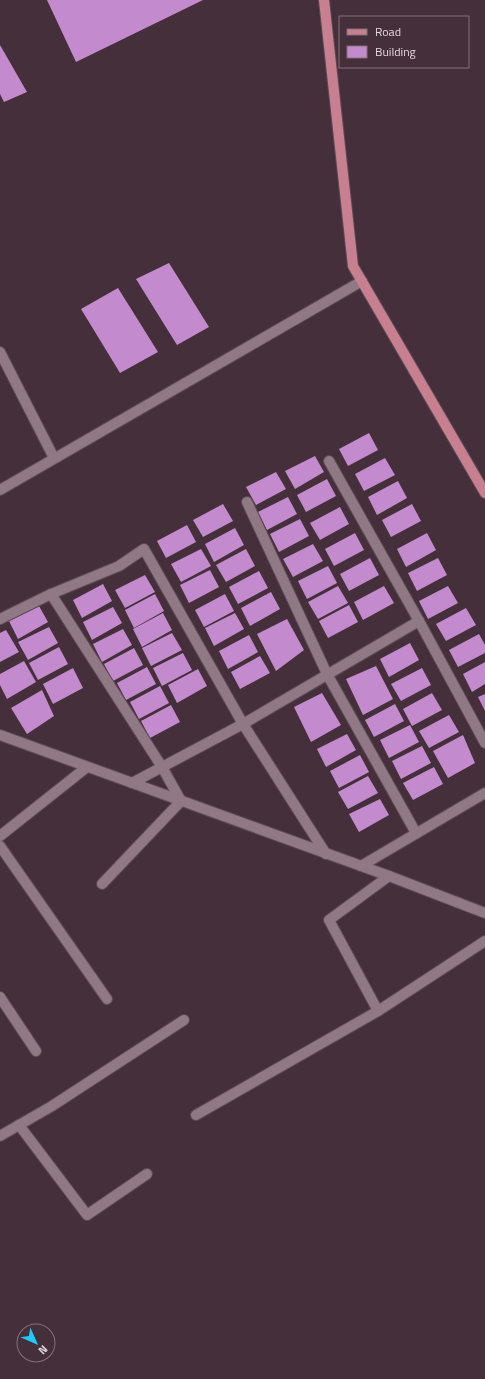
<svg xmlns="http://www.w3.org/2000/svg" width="485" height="1379" viewBox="0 0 485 1379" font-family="'Titillium Web',sans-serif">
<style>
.building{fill:#c38bce}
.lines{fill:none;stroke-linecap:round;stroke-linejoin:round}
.minor-casing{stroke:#5d4c56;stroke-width:12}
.major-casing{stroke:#5d4c56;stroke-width:12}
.minor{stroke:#907885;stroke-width:10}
.major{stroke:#c88091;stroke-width:10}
</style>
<rect width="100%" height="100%" fill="#442f3b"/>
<g class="building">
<polygon points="47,0 203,0 76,62"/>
<polygon points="0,45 27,92 4,102 0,94"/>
<polygon points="169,263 209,327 177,345 136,279"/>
<polygon points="118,288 158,352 120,373 81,309"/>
<polygon points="369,433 378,450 348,466 339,449"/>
<polygon points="315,456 324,472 295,489 285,471"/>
<polygon points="385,458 395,475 364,491 355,474"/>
<polygon points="276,472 286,489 256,505 246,487"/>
<polygon points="327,479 336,496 306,512 297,495"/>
<polygon points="398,481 407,498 377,515 368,497"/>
<polygon points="288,497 297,514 267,530 258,512"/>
<polygon points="223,504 233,521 203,537 193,520"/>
<polygon points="412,504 421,521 391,537 382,520"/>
<polygon points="340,507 349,524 320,540 310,523"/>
<polygon points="300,519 309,536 279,552 270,534"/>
<polygon points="187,525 196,542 166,558 157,541"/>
<polygon points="235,528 244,545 214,562 205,544"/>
<polygon points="355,533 364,550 334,566 325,549"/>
<polygon points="427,533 436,550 406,567 397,549"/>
<polygon points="313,544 323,561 293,577 283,559"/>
<polygon points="201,549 211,566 181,582 171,564"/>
<polygon points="246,549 255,566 226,582 216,565"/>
<polygon points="370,558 379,575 349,591 340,574"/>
<polygon points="438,558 447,575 417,591 408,573"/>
<polygon points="328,566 337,583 307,599 298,581"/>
<polygon points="210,570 219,587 189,603 180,585"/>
<polygon points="259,571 268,588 238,604 229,587"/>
<polygon points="145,575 155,592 125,608 115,590"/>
<polygon points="103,584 112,601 82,618 73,600"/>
<polygon points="338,586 348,603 318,619 308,602"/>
<polygon points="384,586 394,603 363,620 354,602"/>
<polygon points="448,586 458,603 428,619 419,601"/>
<polygon points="271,592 280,609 250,626 241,608"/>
<polygon points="155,594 164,611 134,628 125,610"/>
<polygon points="225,594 234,611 204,627 195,610"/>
<polygon points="349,605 358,622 328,638 319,621"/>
<polygon points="39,606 48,622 18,639 9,621"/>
<polygon points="113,607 122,623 92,640 83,622"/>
<polygon points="466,608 476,625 446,641 436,624"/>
<polygon points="163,613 172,630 142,647 133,629"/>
<polygon points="235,613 244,629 214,646 205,628"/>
<polygon points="287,619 304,650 276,671 257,634"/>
<polygon points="49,627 58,643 28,660 18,642"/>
<polygon points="123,629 132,645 102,662 93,644"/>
<polygon points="6,630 19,652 0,662 0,633"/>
<polygon points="172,633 182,650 151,666 142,648"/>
<polygon points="479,634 485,645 485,653 458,667 449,650"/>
<polygon points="249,635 258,652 228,669 219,651"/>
<polygon points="410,643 419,660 389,677 380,659"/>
<polygon points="59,647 68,664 38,680 29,663"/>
<polygon points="134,648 143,665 113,681 104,664"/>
<polygon points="183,653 192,670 162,686 153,668"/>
<polygon points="260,656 270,673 240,689 231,672"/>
<polygon points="24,661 36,682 7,699 0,685 0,674"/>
<polygon points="485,662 485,684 472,692 463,674"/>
<polygon points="376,666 393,699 363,715 346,679"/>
<polygon points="147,667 156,684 126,700 117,683"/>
<polygon points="73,668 83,688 53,704 43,684"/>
<polygon points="422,668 431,685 401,701 391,684"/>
<polygon points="198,669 207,686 177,703 168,685"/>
<polygon points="160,686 169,703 139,719 130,702"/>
<polygon points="42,690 54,716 27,734 11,708"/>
<polygon points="322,693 341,725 311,742 294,707"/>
<polygon points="432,693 442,710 412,726 403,709"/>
<polygon points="485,694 485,711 478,697"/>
<polygon points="395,704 404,721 374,737 365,720"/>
<polygon points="171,705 180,722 150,738 141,721"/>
<polygon points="449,715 459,732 429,748 419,731"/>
<polygon points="410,725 419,742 389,758 380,740"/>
<polygon points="347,734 356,750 326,767 317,749"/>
<polygon points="463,735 475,763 448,778 433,751"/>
<polygon points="422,746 431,763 401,779 392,761"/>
<polygon points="360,755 369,772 339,788 330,771"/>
<polygon points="434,767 443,784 413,800 403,783"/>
<polygon points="368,776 378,793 348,809 338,792"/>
<polygon points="380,799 389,815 359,832 349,814"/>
</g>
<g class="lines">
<g class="minor-casing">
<g id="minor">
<polyline points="0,352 54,458"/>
<polyline points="329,461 419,621 485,743"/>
<polyline points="0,490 362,281"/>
<polyline points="247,502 327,674 416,833"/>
<polyline points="51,594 162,767 181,801 102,884"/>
<polyline points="0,619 51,594 119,566 144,549 243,724 326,854"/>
<polyline points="0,735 389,876 485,913"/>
<polyline points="132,783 243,724 419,621"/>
<polyline points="0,836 87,767"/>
<polyline points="0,846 107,999"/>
<polyline points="361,866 485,793"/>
<polyline points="0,997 36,1051"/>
<polyline points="378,1011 485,941"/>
<polyline points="196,1115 378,1011 329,920 389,876"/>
<polyline points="19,1125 87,1215 147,1174"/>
<polyline points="0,1136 52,1106 184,1020"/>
</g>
</g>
<g class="major-casing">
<polyline id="major" points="324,0 353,266 485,493"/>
</g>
<use href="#minor" class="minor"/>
<use href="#major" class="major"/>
</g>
<rect x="339" y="16" width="130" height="52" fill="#442f3b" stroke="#83717b"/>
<rect x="347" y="29" width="20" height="6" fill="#c88091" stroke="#83717b"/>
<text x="375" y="36" font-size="12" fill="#e2d5dc">Road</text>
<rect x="347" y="46" width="20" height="12" fill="#c38bce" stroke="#83717b"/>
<text x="375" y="56" font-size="12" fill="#e2d5dc">Building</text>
<g transform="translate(36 1343) rotate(135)"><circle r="19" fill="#442f3b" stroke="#83717b"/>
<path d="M0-3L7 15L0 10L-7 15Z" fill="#21c9fd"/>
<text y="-6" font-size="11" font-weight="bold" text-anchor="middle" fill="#e2d5dc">N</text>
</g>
</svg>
